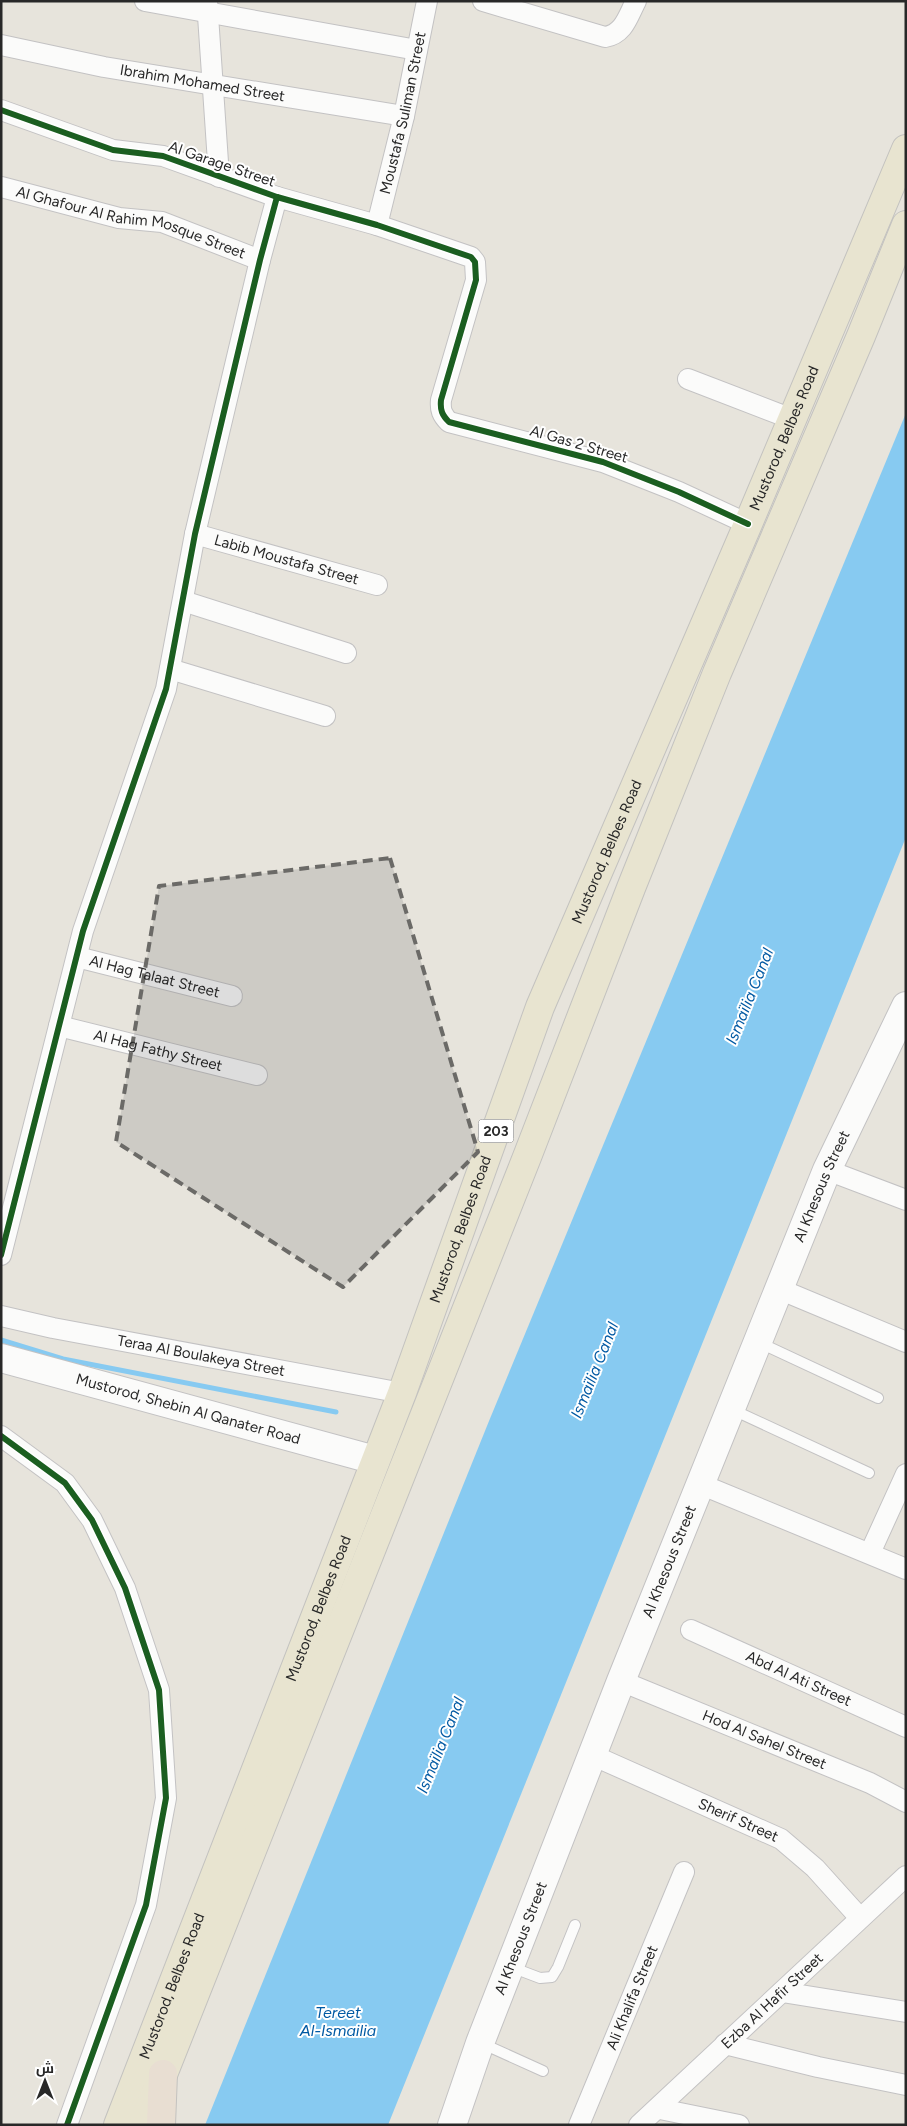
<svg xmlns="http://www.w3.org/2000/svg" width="907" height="2126" viewBox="0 0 907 2126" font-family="Figtree,Cairo,sans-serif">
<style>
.water{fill:#87caf1}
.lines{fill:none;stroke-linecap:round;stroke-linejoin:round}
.stream{stroke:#87caf1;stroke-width:5}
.lane-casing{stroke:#c3c2c3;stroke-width:12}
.street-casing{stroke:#c3c2c3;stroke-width:22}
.secondary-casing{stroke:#c3c2c3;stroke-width:30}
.primary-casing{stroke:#c3c2bf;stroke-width:30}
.highway-casing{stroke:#c3c2bf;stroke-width:30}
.lane{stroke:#fbfbfa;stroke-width:10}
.street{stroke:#fbfbfa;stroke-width:20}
.secondary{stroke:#fbfbfa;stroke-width:28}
.primary{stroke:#e8e4d0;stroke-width:28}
.highway{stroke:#e8ded2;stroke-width:28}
.cycleway-casing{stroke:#fff;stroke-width:9}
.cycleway{stroke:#1b5e20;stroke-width:6}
.marked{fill:#6b6a67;fill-opacity:0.2;stroke:#6b6a67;stroke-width:4;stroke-dasharray:10 6;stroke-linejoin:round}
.labels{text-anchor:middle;stroke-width:4;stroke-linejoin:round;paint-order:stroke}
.shield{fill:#fff;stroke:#686868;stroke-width:1}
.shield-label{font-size:14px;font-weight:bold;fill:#282828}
.street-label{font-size:15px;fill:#282828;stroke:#fff}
.water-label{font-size:16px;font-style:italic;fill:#0059a3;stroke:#fff}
</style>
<rect width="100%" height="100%" fill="#e7e4dc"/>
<polygon class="water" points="906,413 906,837 388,2125 205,2125 489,1421"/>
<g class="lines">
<polyline class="stream" points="1,1340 63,1359 336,1412"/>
<g class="lane-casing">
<g id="lane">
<polyline points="758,1342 878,1398"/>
<polyline points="731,1409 869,1473"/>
<polyline points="511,1967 540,1978 552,1977 558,1967 575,1925"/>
<polyline points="481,2043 543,2071"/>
</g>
</g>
<g class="street-casing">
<g id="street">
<polyline points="145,1 417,50"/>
<polyline points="207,1 219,177"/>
<path d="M483,1L605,37C624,34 628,16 636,1"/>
<path id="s1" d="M1,45L104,67L404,116"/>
<path d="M1,110L113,150L163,156L277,197L377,225L471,257L475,262L476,280L441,400C440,410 442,415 449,422L603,462L679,492L748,524"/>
<path id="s2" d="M1,187L119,218L162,222L260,260"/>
<path id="s3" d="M377,225L404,116L427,1"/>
<polyline points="688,379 792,419"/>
<path id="s4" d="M195,534L377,585"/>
<polyline points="183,601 346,653"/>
<polyline points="170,669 325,716"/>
<path id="s5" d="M77,957L232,996"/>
<path id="s6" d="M59,1026L257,1075"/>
<polyline points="827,1170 906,1200"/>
<polyline points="1,1255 83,931 166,689 195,534 260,260 277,197"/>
<polyline points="779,1289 906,1342"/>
<path id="s7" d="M1,1316L53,1328L402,1393"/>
<polyline points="1,1436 65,1483 92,1520 125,1588 159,1690 166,1798 146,1905 67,2125"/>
<polyline points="700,1484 906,1569"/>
<polyline points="870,1553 906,1474"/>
<path id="s8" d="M691,1630L906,1727"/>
<path id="s9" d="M621,1681L870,1783L906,1802"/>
<path id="s10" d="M592,1755L781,1839L815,1868L860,1918"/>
<polyline points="782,1992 906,2012"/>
<polyline points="725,2044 818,2067 906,2085"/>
<polyline points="660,2109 739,2125"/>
<path id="s11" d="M579,2125L684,1872"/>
<path id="s12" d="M639,2125L906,1876"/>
</g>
</g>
<g class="secondary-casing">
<g id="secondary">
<path id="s13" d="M1,1358L375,1460"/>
<path id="s14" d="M452,2125L480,2043L621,1681L827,1170L906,1006"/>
</g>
</g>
<g class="primary-casing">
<g id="primary">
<path id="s15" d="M118,2125L402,1393L540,1007L748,524L906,149"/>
<polyline points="143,2125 527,1157 631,888 717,673 861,336 906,225"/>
</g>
</g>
<g class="highway-casing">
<polyline id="highway" points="161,2125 163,2074"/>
</g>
<use href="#lane" class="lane"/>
<use href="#street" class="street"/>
<use href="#secondary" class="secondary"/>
<use href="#primary" class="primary"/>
<use href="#highway" class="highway"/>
<g class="cycleway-casing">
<g id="cycleway">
<path d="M1,110L113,150L163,156L277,197L377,225L471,257L475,262L476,280L441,400C440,410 442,415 449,422L603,462L679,492L748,524"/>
<polyline points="1,1255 83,931 166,689 195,534 260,260 277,197"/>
<polyline points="1,1436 65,1483 92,1520 125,1588 159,1690 166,1798 146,1905 67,2125"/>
</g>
</g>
<use href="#cycleway" class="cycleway"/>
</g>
<path class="marked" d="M390,858L478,1152L343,1287L116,1142L159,886Z"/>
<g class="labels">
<rect class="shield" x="478.5" y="1119.5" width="35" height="23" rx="4"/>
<g class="shield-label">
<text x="496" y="1136">203</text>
</g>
<g class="street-label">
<text dy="5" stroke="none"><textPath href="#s1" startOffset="205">Ibrahim Mohamed Street</textPath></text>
<text dy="5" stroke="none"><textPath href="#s3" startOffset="115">Moustafa Suliman Street</textPath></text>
<text transform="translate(222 164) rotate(19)" y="5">Al Garage Street</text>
<text dy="5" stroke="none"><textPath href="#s2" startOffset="135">Al Ghafour Al Rahim Mosque Street</textPath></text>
<text dy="5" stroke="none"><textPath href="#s15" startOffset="1814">Mustorod, Belbes Road</textPath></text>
<text transform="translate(579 444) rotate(16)" y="5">Al Gas 2 Street</text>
<text dy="5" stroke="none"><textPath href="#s4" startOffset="95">Labib Moustafa Street</textPath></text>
<text dy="5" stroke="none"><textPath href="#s15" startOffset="1364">Mustorod, Belbes Road</textPath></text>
<text dy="5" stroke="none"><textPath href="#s5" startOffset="80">Al Hag Talaat Street</textPath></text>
<text dy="5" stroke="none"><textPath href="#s6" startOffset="102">Al Hag Fathy Street</textPath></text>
<text dy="5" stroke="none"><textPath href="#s14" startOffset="1009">Al Khesous Street</textPath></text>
<text dy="5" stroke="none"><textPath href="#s15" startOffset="959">Mustorod, Belbes Road</textPath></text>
<text dy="5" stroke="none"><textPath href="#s7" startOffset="204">Teraa Al Boulakeya Street</textPath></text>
<text dy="5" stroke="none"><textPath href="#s13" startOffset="194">Mustorod, Shebin Al Qanater Road</textPath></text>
<text dy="5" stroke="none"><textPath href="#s14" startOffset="604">Al Khesous Street</textPath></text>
<text dy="5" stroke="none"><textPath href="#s15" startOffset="554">Mustorod, Belbes Road</textPath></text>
<text dy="5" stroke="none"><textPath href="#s8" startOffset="118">Abd Al Ati Street</textPath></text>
<text dy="5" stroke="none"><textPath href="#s9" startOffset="155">Hod Al Sahel Street</textPath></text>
<text dy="5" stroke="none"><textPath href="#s10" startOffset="160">Sherif Street</textPath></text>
<text dy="5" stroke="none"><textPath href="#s14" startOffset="199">Al Khesous Street</textPath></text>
<text dy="5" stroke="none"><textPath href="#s15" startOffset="149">Mustorod, Belbes Road</textPath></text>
<text dy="5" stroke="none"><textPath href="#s11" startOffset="138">Ali Khalifa Street</textPath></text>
<text dy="5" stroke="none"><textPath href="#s12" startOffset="182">Ezba Al Hafir Street</textPath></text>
</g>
<g class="water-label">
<text transform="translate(749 996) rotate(-68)" y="6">Ismaïlia Canal</text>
<text transform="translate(594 1370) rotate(-68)" y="6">Ismaïlia Canal</text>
<text transform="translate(440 1745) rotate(-68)" y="6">Ismaïlia Canal</text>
<text x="338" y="2018">Tereet<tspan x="338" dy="18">Al-Ismailia</tspan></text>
</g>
</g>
<rect width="907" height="2126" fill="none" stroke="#282828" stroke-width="5"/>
<g transform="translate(45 2081)" stroke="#ffffff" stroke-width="4" paint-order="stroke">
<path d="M0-4L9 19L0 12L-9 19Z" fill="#282828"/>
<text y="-8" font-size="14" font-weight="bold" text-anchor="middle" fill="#282828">ش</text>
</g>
</svg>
